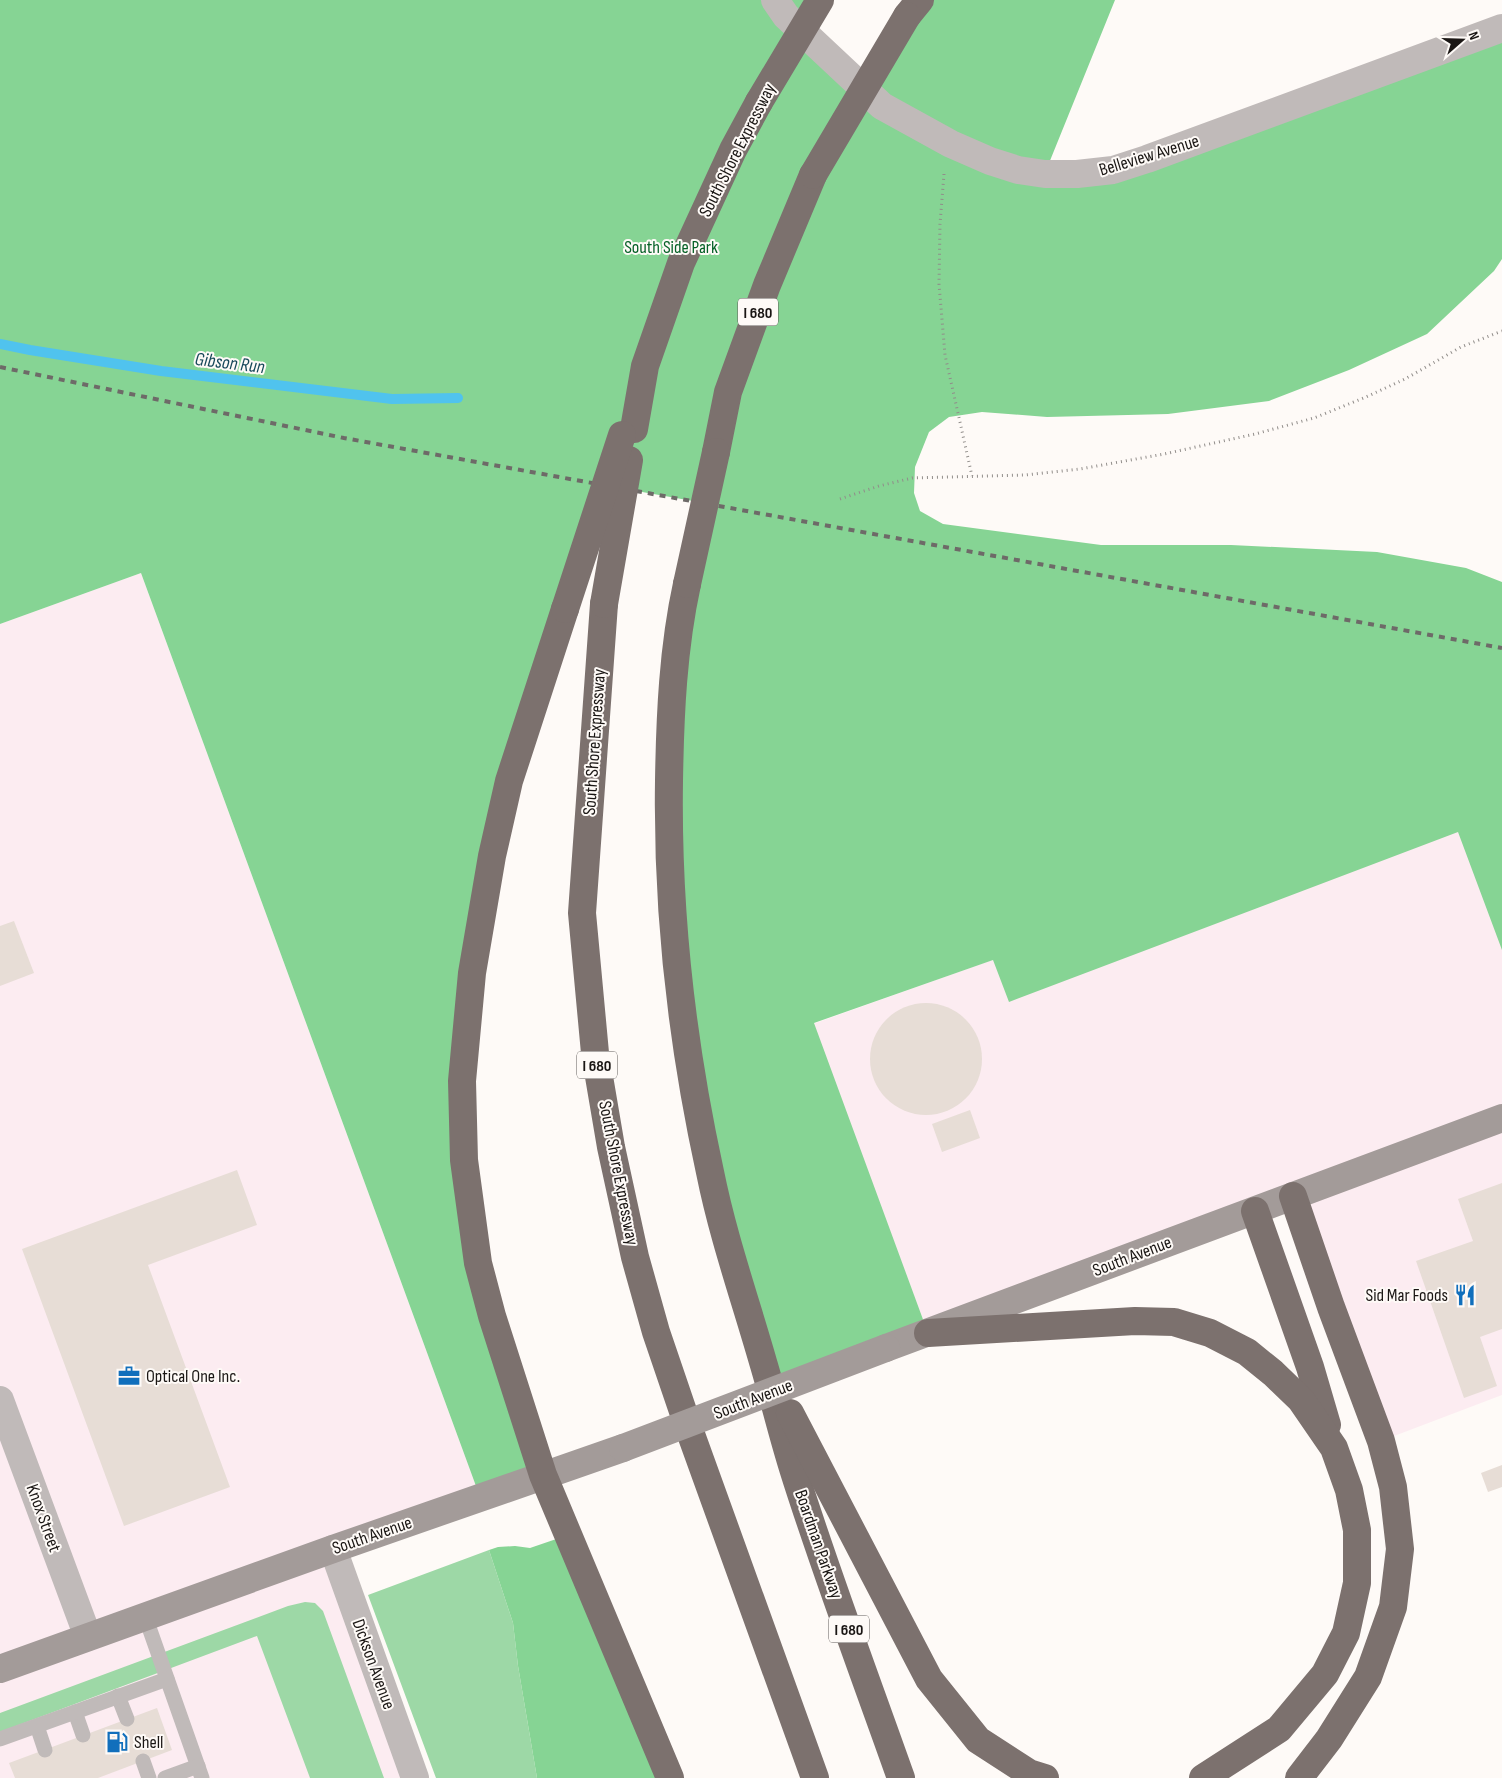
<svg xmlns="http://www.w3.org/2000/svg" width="1502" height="1778" viewBox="0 0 1502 1778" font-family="'Sofia Sans Condensed',sans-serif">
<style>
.commercial{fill:#fcecf1}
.green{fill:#9dd8a6}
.forest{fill:#86d494}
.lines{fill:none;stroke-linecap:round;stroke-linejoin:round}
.stream{stroke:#50c3ee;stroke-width:10}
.building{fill:#e7ddd6}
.path{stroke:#918d8a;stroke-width:3;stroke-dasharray:1 4;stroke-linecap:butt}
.lane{stroke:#c0bab9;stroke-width:15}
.street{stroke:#c0bab9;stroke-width:28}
.secondary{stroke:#a39b99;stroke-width:28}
.highway{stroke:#7c716e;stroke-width:28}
.rail{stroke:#6e6a68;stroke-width:4;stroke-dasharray:6 6;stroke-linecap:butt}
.secondary-bridge{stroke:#a39b99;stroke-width:28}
.highway-bridge{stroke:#7c716e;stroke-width:28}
.labels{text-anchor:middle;stroke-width:4;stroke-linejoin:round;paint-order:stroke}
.shield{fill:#fefaf7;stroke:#5e5a58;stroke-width:1}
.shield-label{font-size:16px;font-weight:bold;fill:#1a1614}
.street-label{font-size:18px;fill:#1a1614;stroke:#fefaf7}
.park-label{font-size:18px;fill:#066127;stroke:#fefaf7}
.poi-label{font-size:18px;fill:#1a1614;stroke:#fefaf7;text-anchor:start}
.water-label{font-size:19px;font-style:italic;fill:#17485a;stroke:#fefaf7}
</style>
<rect width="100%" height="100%" fill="#fefaf7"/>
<g class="commercial">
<polygon points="141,573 480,1497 333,1549 415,1778 0,1778 0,624"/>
<polygon points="1502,778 1502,1395 1381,1441 1293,1196 928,1333 813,1024"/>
</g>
<g class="green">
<polygon points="489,1550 513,1623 518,1666 537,1778 436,1778 368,1595"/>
<polygon points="305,1602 315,1603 323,1611 384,1778 310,1778 257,1636 0,1732 0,1713 288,1606"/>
</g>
<g class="forest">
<polygon points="0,0 820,0 802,31 865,89 920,0 1115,0 1045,173 1077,174 1502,28 1502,259 1494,271 1427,334 1349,370 1269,401 1168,414 1047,417 982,412 949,417 929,432 915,467 914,493 920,511 943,524 1101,545 1231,545 1377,552 1466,568 1502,582 1502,950 1458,832 1009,1002 993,960 814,1023 928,1333 781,1388 710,1174 668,829 704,503 603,485 492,856 464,1160 543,1475 480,1497 141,573 0,624"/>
<polygon points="568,1535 670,1778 537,1778 518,1666 513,1623 489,1550 498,1547 515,1546 530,1548"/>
</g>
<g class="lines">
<polyline class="stream" points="0,344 30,350 161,371 392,399 458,398"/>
</g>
<g class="building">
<polygon points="14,921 34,973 0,986 0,926"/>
<circle cx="926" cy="1059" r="56"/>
<polygon points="970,1110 980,1138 942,1152 932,1124"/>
<polygon points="237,1170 257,1225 148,1265 230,1487 124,1526 22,1249"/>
<polygon points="1502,1183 1502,1329 1480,1337 1497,1386 1464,1398 1416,1261 1473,1241 1458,1199"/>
<polygon points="1502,1465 1502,1487 1488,1492 1481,1473"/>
<polygon points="157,1708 172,1750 98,1778 15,1778 9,1763"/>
</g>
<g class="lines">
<g class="path">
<polyline points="944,174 940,224 939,284 945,355 972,476"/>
<polyline points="840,499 879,486 912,478 1025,475 1080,469 1164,454 1255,434 1314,418 1366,397 1405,379 1461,347 1502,331"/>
</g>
<g class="lane">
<polyline points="145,1616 202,1778"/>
<polyline points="118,1696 127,1719"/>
<polyline points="75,1712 83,1735"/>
<polyline points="37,1726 45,1750"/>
<polyline points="0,1739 167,1679"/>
<polyline points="143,1761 149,1778"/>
<polyline points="165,1778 198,1766"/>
</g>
<g class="street">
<polyline points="775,0 786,16 882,106 951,144 990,161 1018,170 1045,174 1077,174 1113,170 1147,159 1502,28"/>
<polyline points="0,1400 88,1637"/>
<polyline points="333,1549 415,1778"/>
</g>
<g class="secondary">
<polyline points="886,1348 1502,1118"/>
<polyline points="0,1669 333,1549 623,1448"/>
</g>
<g class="highway">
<polyline points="907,16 920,0"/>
<polyline points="634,429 645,366 681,263 733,150 759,102"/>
<polyline points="716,452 728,392 767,285 813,175"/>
<path d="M687,584C673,648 670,715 669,781C667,912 682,1044 710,1172C723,1237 745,1299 763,1362C775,1402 784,1442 797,1481C829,1581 866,1679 901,1778"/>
<polyline points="604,604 582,913 595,1053 611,1147 635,1257 656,1332 688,1426 815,1778"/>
<polyline points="565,609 509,781 492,856 472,973 462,1081 464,1160 478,1263 492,1316 543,1475 670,1778"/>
<polyline points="1293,1196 1331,1307 1381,1441 1393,1487 1400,1549 1393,1607 1368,1677 1329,1739 1299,1778"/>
<polyline points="1255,1211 1310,1367 1327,1425"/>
<polyline points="928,1333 1135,1321 1174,1322 1210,1333 1247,1352 1273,1373 1301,1400 1334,1448 1349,1490 1357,1530 1357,1583 1346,1633 1325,1674 1279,1729 1203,1778"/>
<polyline points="790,1413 929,1679 978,1740 1029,1773 1045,1778"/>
</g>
<polyline class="rail" points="0,367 344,438 1502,648"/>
<polyline class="secondary-bridge" points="623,1448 886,1348"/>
<g class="highway-bridge">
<polyline points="759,102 820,0"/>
<polyline points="813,175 907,16"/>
<polyline points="687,584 716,452"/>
<polyline points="604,604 629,460"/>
<polyline points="565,609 622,435"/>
</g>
</g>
<defs>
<g id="restaurant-bare" transform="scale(1.725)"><path d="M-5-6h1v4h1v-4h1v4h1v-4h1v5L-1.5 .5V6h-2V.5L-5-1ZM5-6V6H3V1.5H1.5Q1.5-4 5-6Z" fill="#116fbc" stroke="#fefaf7" stroke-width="2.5" paint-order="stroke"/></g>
<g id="office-bare" transform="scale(1.725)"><path d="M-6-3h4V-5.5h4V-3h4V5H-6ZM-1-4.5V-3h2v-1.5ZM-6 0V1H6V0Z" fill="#116fbc" stroke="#fefaf7" stroke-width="2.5" paint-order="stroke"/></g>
<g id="fuel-bare" transform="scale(1.725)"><path d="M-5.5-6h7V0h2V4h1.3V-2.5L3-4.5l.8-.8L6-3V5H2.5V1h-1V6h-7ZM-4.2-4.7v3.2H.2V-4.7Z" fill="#116fbc" stroke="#fefaf7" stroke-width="2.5" paint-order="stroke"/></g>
</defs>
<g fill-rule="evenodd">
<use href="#restaurant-bare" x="1465" y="1295"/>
<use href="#office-bare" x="129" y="1376"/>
<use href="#fuel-bare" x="117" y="1742"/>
</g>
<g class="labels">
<g class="shield">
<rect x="738" y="298.5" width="40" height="27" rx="4"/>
<rect x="577" y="1051.5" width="40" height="27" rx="4"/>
<rect x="829" y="1615.5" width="40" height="27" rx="4"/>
</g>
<g class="shield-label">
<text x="758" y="318">I 680</text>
<text x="597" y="1071">I 680</text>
<text x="849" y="1635">I 680</text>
</g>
<g class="street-label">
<text transform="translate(737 150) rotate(-63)" y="6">South Shore Expressway</text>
<text transform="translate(1149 155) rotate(-17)" y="6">Belleview Avenue</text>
<text transform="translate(594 742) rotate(-86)" y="6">South Shore Expressway</text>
<text transform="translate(619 1173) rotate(79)" y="6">South Shore Expressway</text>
<text transform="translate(1132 1256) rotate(-21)" y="6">South Avenue</text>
<text transform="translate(753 1399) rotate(-21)" y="6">South Avenue</text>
<text transform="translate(44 1518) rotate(70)" y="6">Knox Street</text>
<text transform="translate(372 1535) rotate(-19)" y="6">South Avenue</text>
<text transform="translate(819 1544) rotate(71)" y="6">Boardman Parkway</text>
<text transform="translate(374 1664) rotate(70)" y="6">Dickson Avenue</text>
</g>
<g class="park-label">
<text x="671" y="253">South Side Park</text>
</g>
<g class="poi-label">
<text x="1448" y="1301" text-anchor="end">Sid Mar Foods</text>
<text x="146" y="1382">Optical One Inc.</text>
<text x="134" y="1748">Shell</text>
</g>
<g class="water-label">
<text transform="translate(230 362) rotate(7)" y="7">Gibson Run</text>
</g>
</g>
<g transform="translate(1462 40) rotate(70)" stroke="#fefaf7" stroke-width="4" paint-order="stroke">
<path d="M0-4L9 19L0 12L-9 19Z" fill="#1a1614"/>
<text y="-8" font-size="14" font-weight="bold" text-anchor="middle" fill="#1a1614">N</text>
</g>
</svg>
